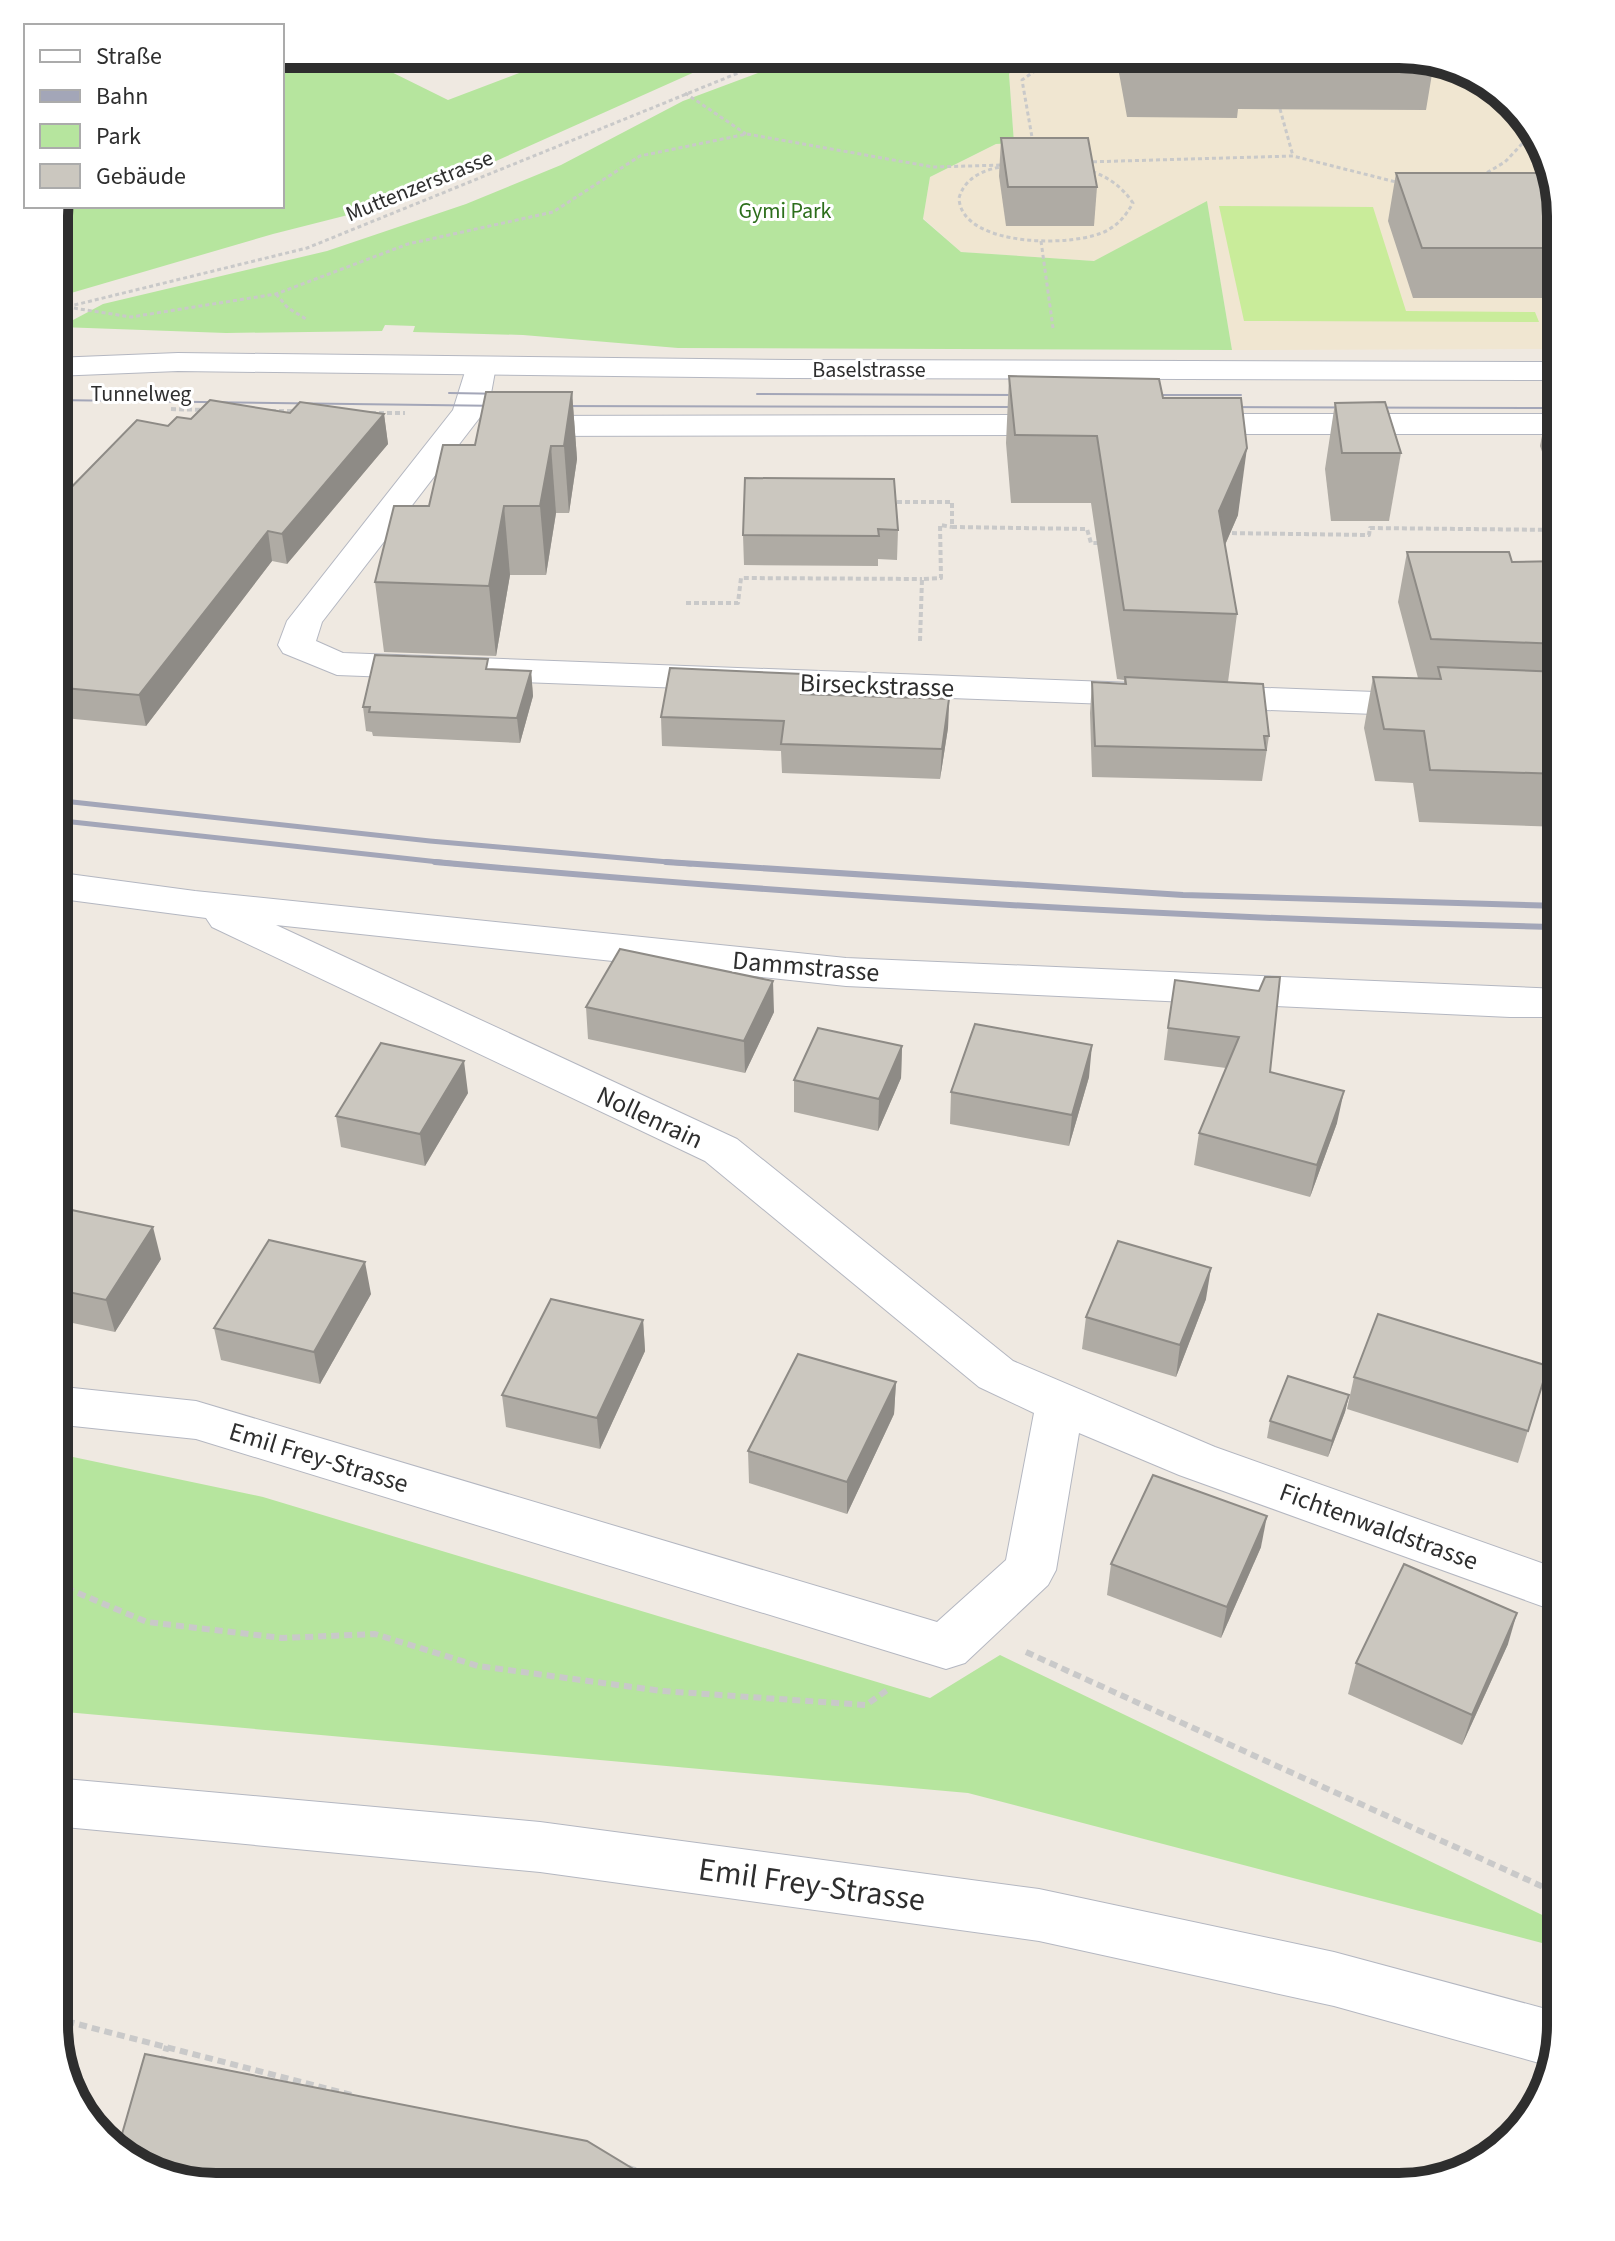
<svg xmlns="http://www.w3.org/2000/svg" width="1615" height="2241" viewBox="0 0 1615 2241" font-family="'Source Sans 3',sans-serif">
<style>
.education{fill:#f0e6d1}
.green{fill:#b6e59e}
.pitch{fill:#c9ec9a}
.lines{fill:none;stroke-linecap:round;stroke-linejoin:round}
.street-casing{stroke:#b4b7c1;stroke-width:2}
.secondary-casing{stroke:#b4b7c1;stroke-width:2}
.path-far2{stroke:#c9c9c9;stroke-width:3;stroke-dasharray:4 3;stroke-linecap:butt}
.path-far1{stroke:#c9c9c9;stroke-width:4;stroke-dasharray:5 3;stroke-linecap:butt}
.path{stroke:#c9c9c9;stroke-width:6;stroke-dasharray:8 5;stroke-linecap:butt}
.street{fill:#fff;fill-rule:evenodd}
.secondary{fill:#fff;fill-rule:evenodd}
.tram{stroke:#a3a6b8;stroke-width:2}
.rail-far1{stroke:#a3a6b8;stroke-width:5}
.rail{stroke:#a3a6b8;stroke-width:6}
.wall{fill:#afaba4}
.shaded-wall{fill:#8e8b86}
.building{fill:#cbc7bf;stroke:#8e8b86;stroke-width:2}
.labels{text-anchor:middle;stroke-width:6;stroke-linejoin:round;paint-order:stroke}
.far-street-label{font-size:22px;fill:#2e2e2e;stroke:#fff}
.far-park-label{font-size:22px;fill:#2c6e1b;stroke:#fff}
.street-label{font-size:26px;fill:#2e2e2e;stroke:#fff}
.near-street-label{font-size:32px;fill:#2e2e2e;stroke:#fff}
.rim{fill:none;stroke:#2e2e2e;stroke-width:10}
</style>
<rect width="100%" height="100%" fill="#efe9e1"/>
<polygon class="education" points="1026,54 1409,54 1480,76 1539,135 1561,216 1561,349 1232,350 1207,202 1094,261 961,252 923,218 930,177 996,144 1014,143 1009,74"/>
<g class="green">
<polygon points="282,54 355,54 448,100 569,54 735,54 411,199 273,234 54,298 54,229 67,206 282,206"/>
<polygon points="809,54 1026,54 1009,74 1014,143 996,144 930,177 923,219 961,252 1094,261 1207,201 1232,350 678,348 523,335 413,332 415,326 385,325 382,331 226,333 60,327 103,304 327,251 466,204 561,165 683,101"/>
<polygon points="54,1453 263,1497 930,1698 1000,1655 1561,1924 1561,1948 968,1793 54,1711"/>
</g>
<polygon class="pitch" points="1219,206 1373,207 1406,311 1535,312 1539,322 1244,321"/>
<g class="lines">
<g class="street-casing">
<g id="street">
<polygon points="480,357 491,359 496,366 490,399 484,412 322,622 316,641 343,653 1427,694 1440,697 1445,705 1440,713 1427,716 337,675 283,653 278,645 287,621 453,410 469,359"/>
<polygon points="1183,414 1561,414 1561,434 1183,434 1172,431 1167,424 1172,417"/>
<polygon points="1067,415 1078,418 1083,425 1078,432 1067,435 515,436 504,433 499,426 504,419 515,416"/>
<polygon points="54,872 195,891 846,958 1561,989 1561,1017 1510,1017 846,986 276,925 737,1139 1013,1361 1215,1447 1561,1570 1561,1613 1179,1475 1079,1433 1056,1570 1048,1585 965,1663 946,1669 196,1439 54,1424 54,1386 196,1401 937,1622 1006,1560 1034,1413 979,1387 705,1161 212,927 206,918 54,898"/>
</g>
</g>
<g class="secondary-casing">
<g id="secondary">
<polygon points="178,353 790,360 1561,362 1561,380 790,378 178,371 54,376 54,358"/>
<polygon points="54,1778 540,1822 1039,1889 1334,1952 1557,2012 1561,2013 1561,2026 1550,2066 1334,2006 1039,1941 540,1872 54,1826"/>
</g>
</g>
<g class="path-far2">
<polyline points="1052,59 1123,58"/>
<polyline points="685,93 746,134"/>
<polyline points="1280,109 1293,156"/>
<polyline points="1033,143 1022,80 1052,59 1052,54"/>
<polyline points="1086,162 1293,156 1400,183"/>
<path d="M1037,163C1075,165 1110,169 1133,203C1126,215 1120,223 1108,230C1077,248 961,248 959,198C968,166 1009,165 1037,163Z"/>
<polyline points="1481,176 1505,162 1535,130"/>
<polyline points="1041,241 1053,328"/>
<polyline points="276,294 288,308 306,319"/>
<polyline points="67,307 131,317 276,294 408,244 553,212 640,156 747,134 933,167 1004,165"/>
<polyline points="54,310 307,248 785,54"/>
</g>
<g class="path-far1">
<polyline points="171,409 205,410"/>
<polyline points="271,411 297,411"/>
<polyline points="371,413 405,413"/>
<polyline points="889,502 952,502 952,527 1087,529 1091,543 1103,543"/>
<polyline points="1224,533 1369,535 1370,528 1561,530"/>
<polyline points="686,603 738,603 741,578 922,579"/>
<polyline points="920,641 922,579 941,578 940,525 952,527"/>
</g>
<g class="path">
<polyline points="54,1583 147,1622 282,1638 375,1634 478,1666 662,1691 866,1705 890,1688"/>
<polyline points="1026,1652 1561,1895"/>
<polyline points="54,2018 355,2096"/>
<polyline points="162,2064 167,2046"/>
<polyline points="628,2168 700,2187"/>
</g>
<use href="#street" class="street"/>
<use href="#secondary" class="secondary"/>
<g class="tram">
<polyline points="449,393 509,394"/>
<polyline points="757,394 1029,395"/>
<polyline points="1141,395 1241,395"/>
<polyline points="54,400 506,406"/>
<polyline points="550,406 1030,407"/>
<polyline points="1218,407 1561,408"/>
</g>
<g class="rail-far1">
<polyline points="54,800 430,841 691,864"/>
<polyline points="54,820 457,864"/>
</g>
<g class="rail">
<path d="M435,862C810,896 1185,919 1561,927"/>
<polyline points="666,862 1183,895 1561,906"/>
</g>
</g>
<g class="wall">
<polygon points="1118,54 1409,54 1434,62 1426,110 1238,109 1237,118 1127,117 1117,62"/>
<polygon points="1001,138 1097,187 1094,226 1006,226 999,176"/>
<polygon points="1396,173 1561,216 1561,316 1558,316 1551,298 1413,298 1388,221"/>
<polygon points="1009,376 1163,398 1238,515 1225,545 1237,614 1228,682 1269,736 1262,781 1092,777 1090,713 1092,682 1124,684 1124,680 1117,679 1091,503 1011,503 1006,443"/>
<polygon points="572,392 577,459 569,513 556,513 546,575 510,575 496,656 384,652 375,582 429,506 475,445"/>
<polygon points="1335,403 1401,453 1389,521 1331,521 1325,469"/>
<polygon points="290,413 384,414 388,444 287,564 272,561 146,726 54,717 54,505 168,426"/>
<polygon points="1546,416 1561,416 1561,498 1559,498 1540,446"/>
<polygon points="745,478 898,530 897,560 878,559 878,566 744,565 743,535"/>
<polygon points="1407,552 1512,562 1561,561 1561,827 1419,822 1413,783 1375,781 1364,728 1373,677 1418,678 1398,602"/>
<polygon points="489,670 531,671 533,696 520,743 373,736 372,732 366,731 363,707"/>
<polygon points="803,694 949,699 948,728 940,779 782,773 781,751 662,746 661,717"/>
<polygon points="1259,991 1270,1072 1337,1123 1310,1197 1194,1165 1199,1133 1226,1068 1164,1060 1168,1028"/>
<polygon points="586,1007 774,1012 745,1073 588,1039"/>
<polygon points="902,1046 901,1078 878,1131 794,1112 794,1080"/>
<polygon points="1089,1077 1069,1146 950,1124 951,1092"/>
<polygon points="468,1093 425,1166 341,1147 336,1116"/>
<polygon points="54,1220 161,1259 115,1332 54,1319"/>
<polygon points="371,1294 320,1384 221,1360 214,1328"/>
<polygon points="1206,1299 1176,1377 1082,1349 1086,1317"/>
<polygon points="643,1320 645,1351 600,1449 506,1427 502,1395"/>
<polygon points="1548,1366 1518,1463 1347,1409 1354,1377"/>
<polygon points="896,1382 894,1414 847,1514 749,1483 748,1451"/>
<polygon points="1349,1395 1345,1412 1328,1457 1267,1438 1270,1421"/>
<polygon points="1261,1547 1221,1638 1107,1595 1111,1564"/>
<polygon points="1508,1644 1462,1745 1348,1694 1356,1663"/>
</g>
<g class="shaded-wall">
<polygon points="572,392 577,459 569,513 564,446"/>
<polygon points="384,414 388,444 287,564 282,534"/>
<polygon points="551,446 556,513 546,575 540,506"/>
<polygon points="1247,448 1238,515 1210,579 1219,511"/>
<polygon points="504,506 510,575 496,656 489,586"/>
<polygon points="268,531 272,561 146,726 139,695"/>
<polygon points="531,671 533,696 520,743 517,718"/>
<polygon points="949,699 948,728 940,779 942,749"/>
<polygon points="773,981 774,1012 745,1073 744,1041"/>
<polygon points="1092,1045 1089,1077 1069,1146 1072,1115"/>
<polygon points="902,1046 901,1078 878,1131 879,1099"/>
<polygon points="464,1061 468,1093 425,1166 420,1134"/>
<polygon points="1344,1091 1337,1123 1310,1197 1317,1165"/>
<polygon points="153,1227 161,1259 115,1332 106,1300"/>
<polygon points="365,1262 371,1294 320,1384 314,1352"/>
<polygon points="1211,1268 1206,1299 1176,1377 1180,1345"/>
<polygon points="643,1320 645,1351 600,1449 597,1418"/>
<polygon points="896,1382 894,1414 847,1514 847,1482"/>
<polygon points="1349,1395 1345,1412 1328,1457 1332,1441"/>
<polygon points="1267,1516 1261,1547 1221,1638 1227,1607"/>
<polygon points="1517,1613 1508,1644 1462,1745 1472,1715"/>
</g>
<g class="building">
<polygon points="1128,54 1409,54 1431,61 1241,60 1243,69 1131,68"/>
<polygon points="1001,138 1088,138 1097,187 1008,187"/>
<polygon points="1396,173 1549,173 1561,216 1561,248 1422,248"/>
<polygon points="1009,376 1159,379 1163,398 1241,398 1247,448 1219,511 1237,614 1124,610 1097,436 1015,435"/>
<polygon points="486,392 572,392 564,446 551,446 540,506 504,506 489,586 375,582 394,506 429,506 443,445 475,445"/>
<polygon points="210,400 290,413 300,402 384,414 282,534 268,531 139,695 54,687 54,505 137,420 168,426 177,417 191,419"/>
<polygon points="1385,402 1401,453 1342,453 1335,403"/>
<polygon points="1546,416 1561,416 1561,456"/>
<polygon points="745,478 894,479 898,530 878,529 879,536 743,535"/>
<polygon points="1407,552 1509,552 1512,562 1561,561 1561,644 1431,639"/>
<polygon points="375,655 488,659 486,669 531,671 517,718 369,712 370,707 363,707"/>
<polygon points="1438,667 1561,672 1561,774 1430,770 1424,731 1384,729 1373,677 1441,679"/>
<polygon points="670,668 803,674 801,694 949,699 942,749 781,744 784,721 661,717"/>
<polygon points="1125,677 1263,684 1269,736 1264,736 1266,750 1095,746 1092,682 1126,684"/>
<polygon points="620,949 773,981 744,1041 586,1007"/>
<polygon points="1265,977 1280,977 1270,1072 1344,1091 1317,1165 1199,1133 1239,1037 1168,1028 1175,980 1259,991"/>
<polygon points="975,1024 1092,1045 1072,1115 951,1092"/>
<polygon points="818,1028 902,1046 879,1099 794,1080"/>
<polygon points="381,1043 464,1061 420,1134 336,1116"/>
<polygon points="62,1208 153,1227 106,1300 54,1289 54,1220"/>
<polygon points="269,1240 365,1262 314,1352 214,1328"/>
<polygon points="1118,1241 1211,1268 1180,1345 1086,1317"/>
<polygon points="551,1299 643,1320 597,1418 502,1395"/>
<polygon points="1378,1314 1548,1366 1528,1431 1354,1377"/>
<polygon points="798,1354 896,1382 847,1482 748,1451"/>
<polygon points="1288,1376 1349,1395 1332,1441 1270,1421"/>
<polygon points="1153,1475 1267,1516 1227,1607 1111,1564"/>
<polygon points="1404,1564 1517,1613 1472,1715 1356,1663"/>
<polygon points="145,2054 587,2141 663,2187 206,2187 135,2165 118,2148"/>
</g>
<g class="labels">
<g class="far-street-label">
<text transform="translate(419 185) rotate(-22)" y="8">Muttenzerstrasse</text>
<text x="869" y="377">Baselstrasse</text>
<text x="141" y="401">Tunnelweg</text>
</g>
<g class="far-park-label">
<text x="785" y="218">Gymi Park</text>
</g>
<g class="street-label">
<text transform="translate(877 685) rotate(2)" y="9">Birseckstrasse</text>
<text transform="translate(806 966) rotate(5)" y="9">Dammstrasse</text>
<text transform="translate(650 1117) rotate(25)" y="9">Nollenrain</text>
<text transform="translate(319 1457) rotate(17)" y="9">Emil Frey-Strasse</text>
<text transform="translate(1379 1526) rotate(20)" y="9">Fichtenwaldstrasse</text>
</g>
<g class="near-street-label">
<text transform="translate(812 1884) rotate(8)" y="11">Emil Frey-Strasse</text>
</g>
</g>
<path d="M0 0H1615V2241H0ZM216 68H1399A148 148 0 0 1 1547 216V2025A148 148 0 0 1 1399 2173H216A148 148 0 0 1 68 2025V216A148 148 0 0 1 216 68Z" fill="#fff" fill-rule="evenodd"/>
<path class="rim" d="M216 68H1399A148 148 0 0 1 1547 216V2025A148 148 0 0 1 1399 2173H216A148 148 0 0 1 68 2025V216A148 148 0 0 1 216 68Z"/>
<rect x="24" y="24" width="260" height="184" fill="#ffffff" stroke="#ababab" stroke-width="2"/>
<rect x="40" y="50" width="40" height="12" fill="#ffffff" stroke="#ababab" stroke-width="2"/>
<text x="96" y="64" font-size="24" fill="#2e2e2e">Straße</text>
<rect x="40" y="90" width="40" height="12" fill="#a3a6b8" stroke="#ababab" stroke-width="2"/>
<text x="96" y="104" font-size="24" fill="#2e2e2e">Bahn</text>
<rect x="40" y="124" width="40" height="24" fill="#b6e59e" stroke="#ababab" stroke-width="2"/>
<text x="96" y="144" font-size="24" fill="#2e2e2e">Park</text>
<rect x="40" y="164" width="40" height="24" fill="#cbc7bf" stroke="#ababab" stroke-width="2"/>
<text x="96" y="184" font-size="24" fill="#2e2e2e">Gebäude</text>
</svg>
